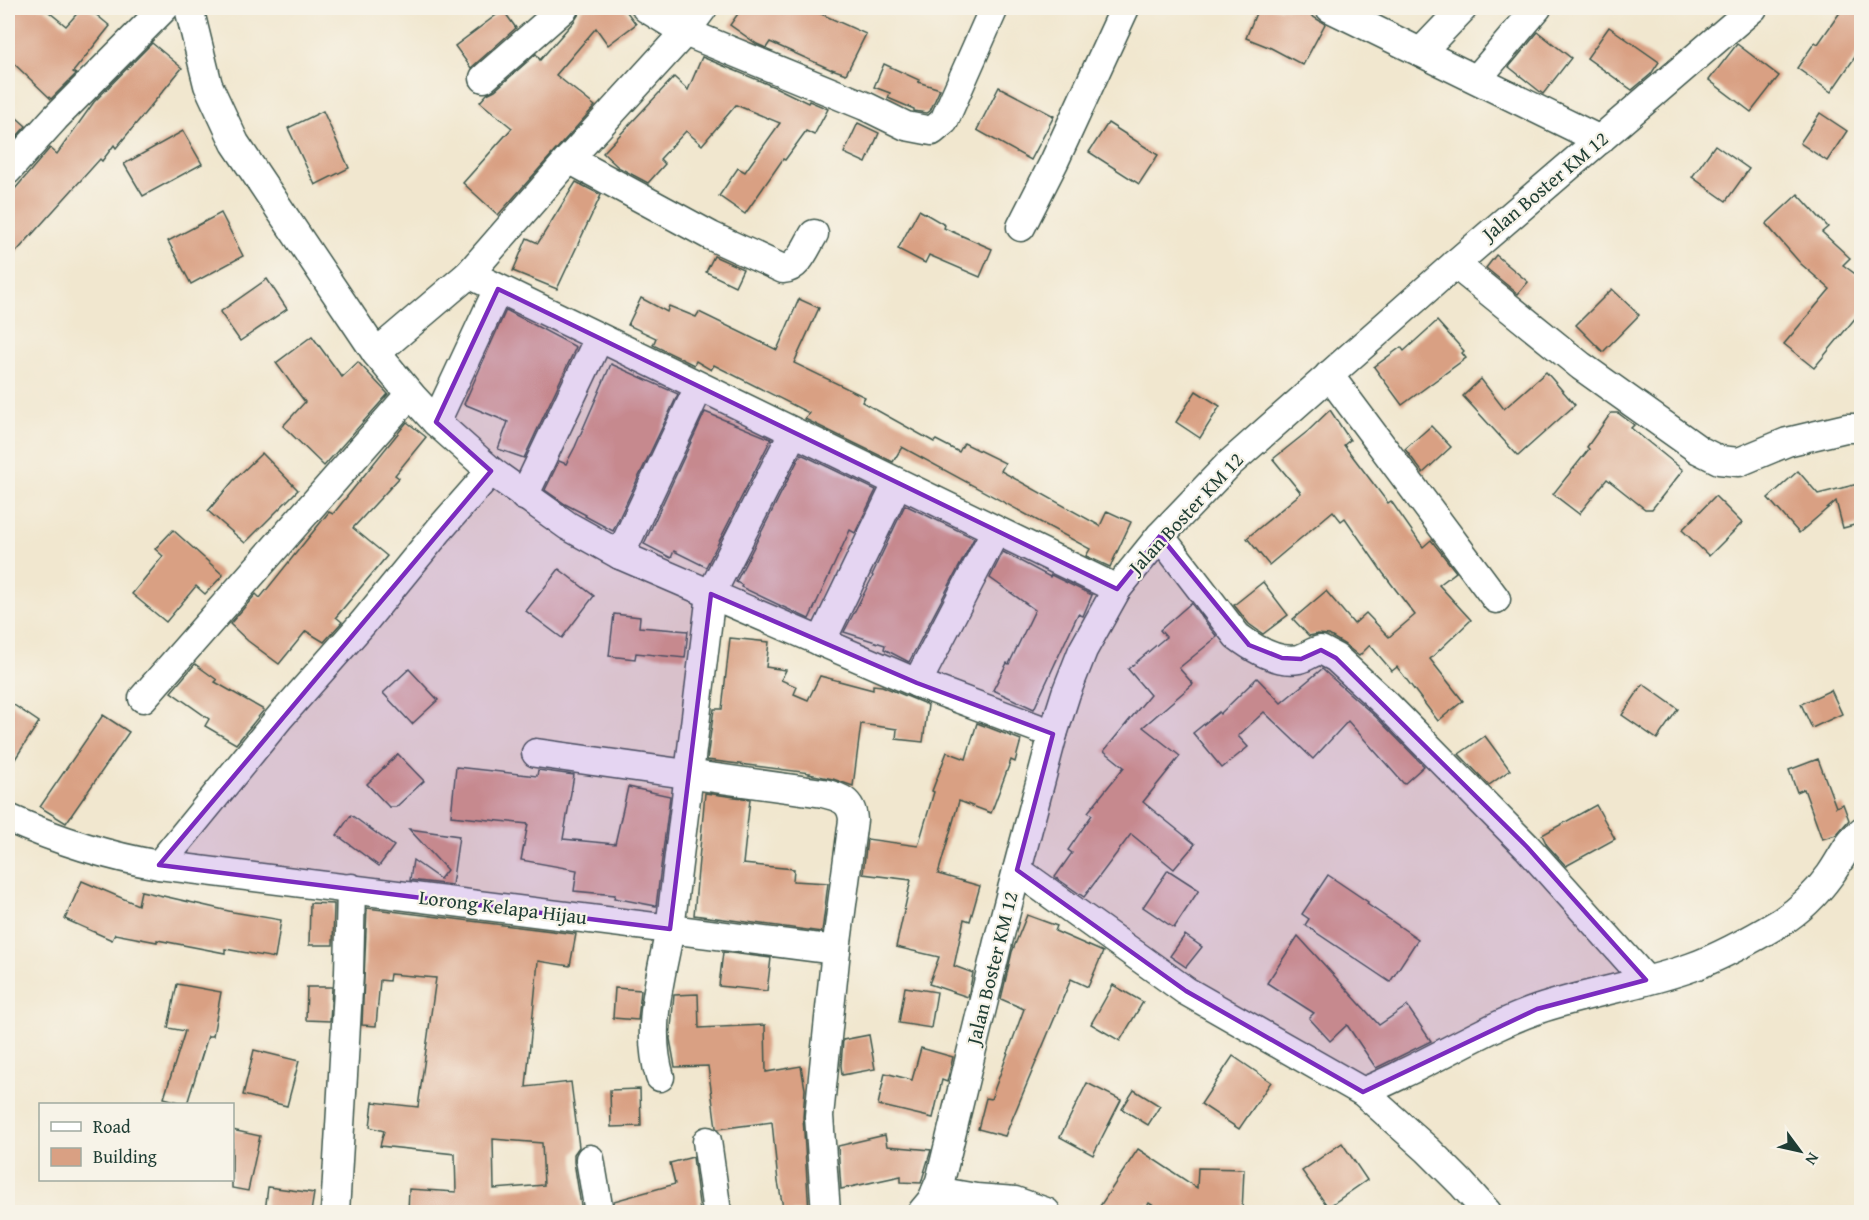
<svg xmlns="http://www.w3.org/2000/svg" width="1869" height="1220" viewBox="0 0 1869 1220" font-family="'Gentium Book Plus',serif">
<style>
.building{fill:#d9a083;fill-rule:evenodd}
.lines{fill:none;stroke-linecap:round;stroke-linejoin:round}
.street-casing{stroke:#3e564b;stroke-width:31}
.street{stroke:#fff;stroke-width:28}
.marked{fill:#7b2cbf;fill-opacity:0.2;stroke:#7b2cbf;stroke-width:4.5;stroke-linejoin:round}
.labels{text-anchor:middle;stroke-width:4.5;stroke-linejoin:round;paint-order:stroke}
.street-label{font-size:20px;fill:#1f3d34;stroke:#f7f3e8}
</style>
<rect width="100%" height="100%" fill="#f7f3e8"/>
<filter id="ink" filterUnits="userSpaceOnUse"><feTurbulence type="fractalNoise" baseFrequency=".0167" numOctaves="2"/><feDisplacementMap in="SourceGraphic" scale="12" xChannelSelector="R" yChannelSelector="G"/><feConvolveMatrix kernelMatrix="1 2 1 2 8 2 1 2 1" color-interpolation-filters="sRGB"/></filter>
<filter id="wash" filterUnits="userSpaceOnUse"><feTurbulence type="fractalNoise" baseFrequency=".008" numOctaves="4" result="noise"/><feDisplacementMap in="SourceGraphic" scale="24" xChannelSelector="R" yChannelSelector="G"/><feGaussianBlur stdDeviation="1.35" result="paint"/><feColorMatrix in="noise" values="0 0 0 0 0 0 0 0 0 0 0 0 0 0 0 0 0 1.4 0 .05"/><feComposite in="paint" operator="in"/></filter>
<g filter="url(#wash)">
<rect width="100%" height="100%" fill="#f1e7cf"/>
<g id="blocks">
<g class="building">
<polygon points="8,8 44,8 66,26 82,8 88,8 110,26 73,72 76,74 51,99 8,58"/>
<polygon points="581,8 624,8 636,24 608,45 596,28 556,75 595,106 498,215 463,183 512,128 480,102 487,94 495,90 536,54 540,60 575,20 582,9"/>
<polygon points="742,8 808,8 866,34 846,74 832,69 832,70 770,42 766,48 757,44 730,25"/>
<polygon points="1258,8 1299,8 1325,24 1303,65 1271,48 1246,38"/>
<polygon points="1843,8 1862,8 1862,47 1831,92 1797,68 1815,42 1818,44"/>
<polygon points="503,10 516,28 471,68 455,46"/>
<polygon points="1609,27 1659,62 1651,74 1632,90 1587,58"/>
<polygon points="1538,32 1571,58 1543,94 1509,67"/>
<polygon points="152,43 182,68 116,148 114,145 102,161 100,159 8,261 8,197 50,148 57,154 94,102"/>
<polygon points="1737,44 1779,76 1751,112 1709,80"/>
<polygon points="702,57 777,88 808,103 809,101 828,109 814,135 806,131 785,160 783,159 745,214 719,196 738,168 745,172 780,123 736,105 702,145 686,131 660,159 665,164 648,183 618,167 603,153 674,77 688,90"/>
<polygon points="884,64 919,80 918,82 940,89 930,111 927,113 914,111 914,109 888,98 890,93 874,87"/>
<polygon points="999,87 1054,116 1031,160 977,130"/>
<polygon points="8,110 26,126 8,146"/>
<polygon points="323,111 349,168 315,185 288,128"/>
<polygon points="1820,113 1847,131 1827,161 1800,143"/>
<polygon points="858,123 879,133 866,163 844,153"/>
<polygon points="1108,123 1158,155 1139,184 1089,152"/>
<polygon points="183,131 202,164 143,196 124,164"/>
<polygon points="1715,145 1749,169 1726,201 1692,177"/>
<polygon points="576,182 601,195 557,289 513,271 527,238 538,243"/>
<polygon points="1798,194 1828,227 1822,232 1850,258 1843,265 1862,279 1862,310 1814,368 1784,344 1830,289 1801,264 1766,224"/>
<polygon points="919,210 945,225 944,228 992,249 980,277 929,255 925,263 898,249"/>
<polygon points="221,213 243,256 191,284 168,241"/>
<polygon points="1496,255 1528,282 1518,294 1486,268"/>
<polygon points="714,256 743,269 735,286 706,272"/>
<polygon points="267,279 287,309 240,341 220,312"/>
<polygon points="1612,289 1639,315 1603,352 1576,325"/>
<polygon points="641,298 667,312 669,306 696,317 699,312 777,350 799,299 819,308 794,363 865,397 862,402 934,442 936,440 959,452 964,443 1005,463 1001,471 1100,526 1107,511 1131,522 1110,567 1086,556 1090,549 902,447 893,462 805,419 809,413 714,365 711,370 696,361 694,365 653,345 656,338 628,325"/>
<polygon points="506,310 576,347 524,458 498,449 508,422 464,404"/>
<polygon points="1437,321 1464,351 1462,353 1466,358 1402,405 1374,367 1401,347 1404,351"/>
<polygon points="312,336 342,377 358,362 388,394 324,466 283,426 305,402 276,363"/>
<polygon points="611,364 678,394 613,531 585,516 586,515 565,504 545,490 559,461 566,464 575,447"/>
<polygon points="1546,372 1575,405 1518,456 1463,396 1481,379 1504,409"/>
<polygon points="1196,391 1220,406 1200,438 1176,422"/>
<polygon points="1330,410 1350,440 1344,445 1388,503 1391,501 1423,547 1431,540 1456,572 1439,585 1471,620 1430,659 1463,701 1438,721 1397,667 1392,671 1370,645 1359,656 1344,644 1329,635 1318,634 1309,636 1293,619 1326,591 1354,624 1366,613 1389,637 1415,615 1383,573 1345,518 1341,521 1333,511 1269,565 1247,538 1301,493 1273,459 1308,431"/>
<polygon points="705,412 771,439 706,567 674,551 671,558 644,544"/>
<polygon points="1611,413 1618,413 1634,425 1631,428 1683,470 1652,509 1645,509 1607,479 1579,514 1553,494 1589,449 1587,447"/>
<polygon points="407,422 426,437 395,475 399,478 353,528 387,556 336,617 342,622 324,642 306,631 279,664 248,641 230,624 256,594 260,598 329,512 333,514"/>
<polygon points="1431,426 1451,447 1423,473 1405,449"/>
<polygon points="262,453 298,490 245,543 208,511 233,481"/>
<polygon points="801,454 876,490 855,533 850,530 809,619 741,587 742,585 736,582"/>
<polygon points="1798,471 1818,494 1862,483 1862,523 1843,528 1836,501 1799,533 1768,498"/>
<polygon points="1715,496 1742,523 1709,556 1682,530"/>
<polygon points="905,505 974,538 909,662 884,649 885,645 844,632 873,576 872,575"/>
<polygon points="173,530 223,575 205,594 196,586 166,622 132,594 163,556 155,549"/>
<polygon points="1003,552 1050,577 1051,575 1092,595 1083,616 1078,614 1034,709 993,690 1007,663 1009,664 1035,610 990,578"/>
<polygon points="559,569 594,596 562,638 526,611"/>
<polygon points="1263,582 1288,615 1263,634 1249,624 1234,605"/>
<polygon points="1191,603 1217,637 1179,668 1193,684 1143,727 1180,756 1143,802 1195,844 1174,869 1131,834 1084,897 1055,877 1072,853 1068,850 1092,815 1088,812 1124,767 1104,751 1150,695 1128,669 1166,637 1160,630"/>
<polygon points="614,614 640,617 639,627 688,631 685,658 636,653 635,659 609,656"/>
<polygon points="730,638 769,642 766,667 786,670 781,680 797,687 794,694 808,700 820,676 873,690 873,685 882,686 928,705 923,742 896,739 897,729 861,724 853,786 833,779 809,774 810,773 707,760 714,709 722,709"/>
<polygon points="195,664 217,680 215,682 264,710 236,744 205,726 209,719 171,692"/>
<polygon points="409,669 438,700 412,724 383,693"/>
<polygon points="1322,669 1376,717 1424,766 1404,784 1348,721 1313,759 1264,712 1238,736 1248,747 1222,768 1193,733 1219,712 1220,714 1257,678 1281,703"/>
<polygon points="1643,684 1678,709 1657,739 1622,715"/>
<polygon points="1831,690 1842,714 1812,728 1801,704"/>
<polygon points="8,701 39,722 8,770"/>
<polygon points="103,715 129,732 66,823 40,807"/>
<polygon points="977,723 1021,740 1015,762 1011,760 991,813 959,801 938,874 980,886 970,921 964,919 954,966 973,973 968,997 929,984 939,957 896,947 911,880 863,874 867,839 918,846 934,792 932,791 947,752 966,759"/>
<polygon points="1485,736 1510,770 1489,785 1459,754"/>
<polygon points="398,754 424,781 396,807 389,807 367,784"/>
<polygon points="1818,759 1836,807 1843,804 1849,820 1836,835 1822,839 1804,789 1797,792 1789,770"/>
<polygon points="456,767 537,776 538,770 574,775 563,839 615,844 628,787 670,796 656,906 614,898 615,895 574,891 577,870 521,860 528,824 451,816"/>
<polygon points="705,793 750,799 743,864 794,869 793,881 828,883 822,932 694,915"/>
<polygon points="1596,805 1615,839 1566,866 1547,845 1542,835"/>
<polygon points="351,815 394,846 379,866 337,835"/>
<polygon points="409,829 459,836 452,885 410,880 413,860 440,879 447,870"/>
<polygon points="1168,870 1199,890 1174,928 1143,907"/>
<polygon points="1328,875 1368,902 1367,904 1418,939 1390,982 1305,925 1309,919 1302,914"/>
<polygon points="82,881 138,905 141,891 233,912 281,920 275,958 225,949 225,953 157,940 157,942 115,934 112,940 65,919"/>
<polygon points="310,903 334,904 333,945 309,945"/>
<path d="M367,908L576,934L570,966L538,961L526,1087L571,1082L579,1147L574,1154V1162L582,1212H408L409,1189L456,1192L455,1154L380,1146L384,1131L370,1127L373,1102L418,1107L436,978L390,974L389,981L380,980L376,1026L362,1025ZM493,1139L542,1143L544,1185L494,1189Z"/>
<polygon points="1027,915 1057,926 1055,931 1103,952 1088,987 1071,979 1005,1136 978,1129 986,1098 991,1099 1024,1009 1001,999 1012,952"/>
<polygon points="1185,935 1202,947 1186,967 1170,956"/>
<polygon points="1298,936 1379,1025 1407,1006 1431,1041 1376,1068 1347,1025 1330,1041 1309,1018 1314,1013 1267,983"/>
<polygon points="723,952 771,958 767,991 719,986"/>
<polygon points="177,984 221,992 213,1036 208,1036 187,1104 164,1098 185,1031 168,1028"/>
<polygon points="1113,985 1143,1002 1120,1041 1091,1024"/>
<polygon points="307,987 332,987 330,1021 306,1020"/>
<polygon points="905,987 937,992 931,1028 899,1023"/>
<polygon points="615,988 641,990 638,1020 613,1018"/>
<polygon points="698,994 699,1028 765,1025 766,1072 801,1066 805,1089 803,1117 809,1212 784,1212 778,1182 772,1122 718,1129 716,1128 708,1066 675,1067 670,1039 674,995"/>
<polygon points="869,1035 875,1069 842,1075 841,1065 843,1040"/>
<polygon points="921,1048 953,1057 947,1082 942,1080 933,1118 878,1105 885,1073 912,1080"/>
<polygon points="254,1050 299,1061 287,1106 243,1095"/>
<polygon points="1233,1056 1271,1082 1239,1129 1201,1104"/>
<polygon points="1087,1083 1121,1100 1093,1155 1060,1137"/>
<polygon points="640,1089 641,1126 611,1127 610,1090"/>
<polygon points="1134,1090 1160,1106 1148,1125 1122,1109"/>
<polygon points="232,1130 260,1136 248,1191 232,1188"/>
<polygon points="885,1135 887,1146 931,1150 921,1183 901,1182 901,1176 841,1189 838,1146"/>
<polygon points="1342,1143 1367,1180 1328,1207 1302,1171"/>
<polygon points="1138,1149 1197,1188 1198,1168 1244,1169 1242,1212 1164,1212 1149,1203 1144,1212 1096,1212"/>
<polygon points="693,1157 700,1212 615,1212 614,1201 675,1184 670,1163"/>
<polygon points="268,1187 314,1193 311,1212 265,1212"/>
</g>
</g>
</g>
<g filter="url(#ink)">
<use href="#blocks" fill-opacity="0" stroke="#3e564b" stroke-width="1.5"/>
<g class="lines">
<g class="street-casing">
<g id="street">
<polyline points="189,8 208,85 235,143 376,353 410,394 436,422 491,471 568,526 620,555 917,683 1053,734"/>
<polyline points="646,8 685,32 865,106 906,126 932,131 944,121 994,8"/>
<polyline points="1330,8 1600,140"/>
<polyline points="1421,52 1463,8"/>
<polyline points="484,78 564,8"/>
<polyline points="1477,79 1537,8"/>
<path d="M569,159L711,236L783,269C799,268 806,247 814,234"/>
<polyline points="8,170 55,118 164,8"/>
<polyline points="1021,227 1054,162 1125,8"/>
<polyline points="1455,264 1581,366 1699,450 1719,460 1739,462 1787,442 1846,428 1862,428"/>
<polyline points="469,274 1117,589"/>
<polyline points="376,353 469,274 569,159 685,32 703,8"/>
<polyline points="1329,375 1496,599"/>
<polyline points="436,422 498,289"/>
<polyline points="524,496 599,338"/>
<path d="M1160,536L1237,636C1254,649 1277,663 1299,659C1307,657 1313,651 1321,650L1336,658L1387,705L1527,847L1646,980"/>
<polyline points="620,555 699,387"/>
<polyline points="821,642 897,484"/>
<polyline points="917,683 995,532"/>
<polyline points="143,698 410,394"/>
<path d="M536,753L823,793C840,797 852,801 853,820L836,950L819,1116L826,1212"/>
<path d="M8,818C57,840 106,856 159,865L670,929L711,594L793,433"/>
<polyline points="159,865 280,717 363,623 439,530 491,471"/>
<polyline points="1017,870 1186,991 1363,1092 1428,1150 1461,1183 1487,1212"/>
<path d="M660,1077C645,1028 661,977 670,929L836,950"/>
<path d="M1363,1092C1377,1086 1391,1080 1404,1073C1449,1052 1492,1025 1539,1009C1589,992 1643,985 1692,967C1722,956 1754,938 1781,922C1800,910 1817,893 1830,875C1841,860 1847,843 1862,831"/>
<polyline points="707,1141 717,1212"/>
<polyline points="590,1159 599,1212"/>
<polyline points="936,1191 976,1198 1015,1201 1046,1212"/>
<polyline points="335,1212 349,973 351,888"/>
<polyline points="922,1212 932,1200 940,1181 998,942 1053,734 1066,693 1083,650 1117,589 1160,536 1229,464 1455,264 1753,8"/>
</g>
</g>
<use href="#street" class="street"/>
</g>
</g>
<path class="marked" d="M498,289L1117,589L1160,536L1249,645L1282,658L1301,659L1321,650L1336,658L1527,847L1646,980L1537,1009L1363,1092L1186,991L1017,870L1053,734L917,683L711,594L670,929L159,865L491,471L436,422Z"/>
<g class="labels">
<g class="street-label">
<text transform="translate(1545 186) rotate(-40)" y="7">Jalan Boster KM 12</text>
<text transform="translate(1186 513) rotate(-47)" y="7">Jalan Boster KM 12</text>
<text transform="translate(503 907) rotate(7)" y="7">Lorong Kelapa Hijau</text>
<text transform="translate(992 968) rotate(-76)" y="7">Jalan Boster KM 12</text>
</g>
</g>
<rect width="1869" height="1220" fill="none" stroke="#f7f3e8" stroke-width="30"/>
<rect x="39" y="1103" width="195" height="78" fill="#f7f3e8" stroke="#a1aaa0" stroke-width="1.5"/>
<rect x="51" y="1122" width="30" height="9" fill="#ffffff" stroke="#a1aaa0" stroke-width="1.5"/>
<text x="93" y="1133" font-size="18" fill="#1f3d34">Road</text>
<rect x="51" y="1148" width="30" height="18" fill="#d9a083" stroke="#a1aaa0" stroke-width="1.5"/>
<text x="93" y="1163" font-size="18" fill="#1f3d34">Building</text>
<g transform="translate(1800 1151) rotate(123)" stroke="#f7f3e8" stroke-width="4.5" paint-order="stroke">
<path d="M0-4.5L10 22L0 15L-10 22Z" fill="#1f3d34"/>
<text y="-9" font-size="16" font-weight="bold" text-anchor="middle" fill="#1f3d34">N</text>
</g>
</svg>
